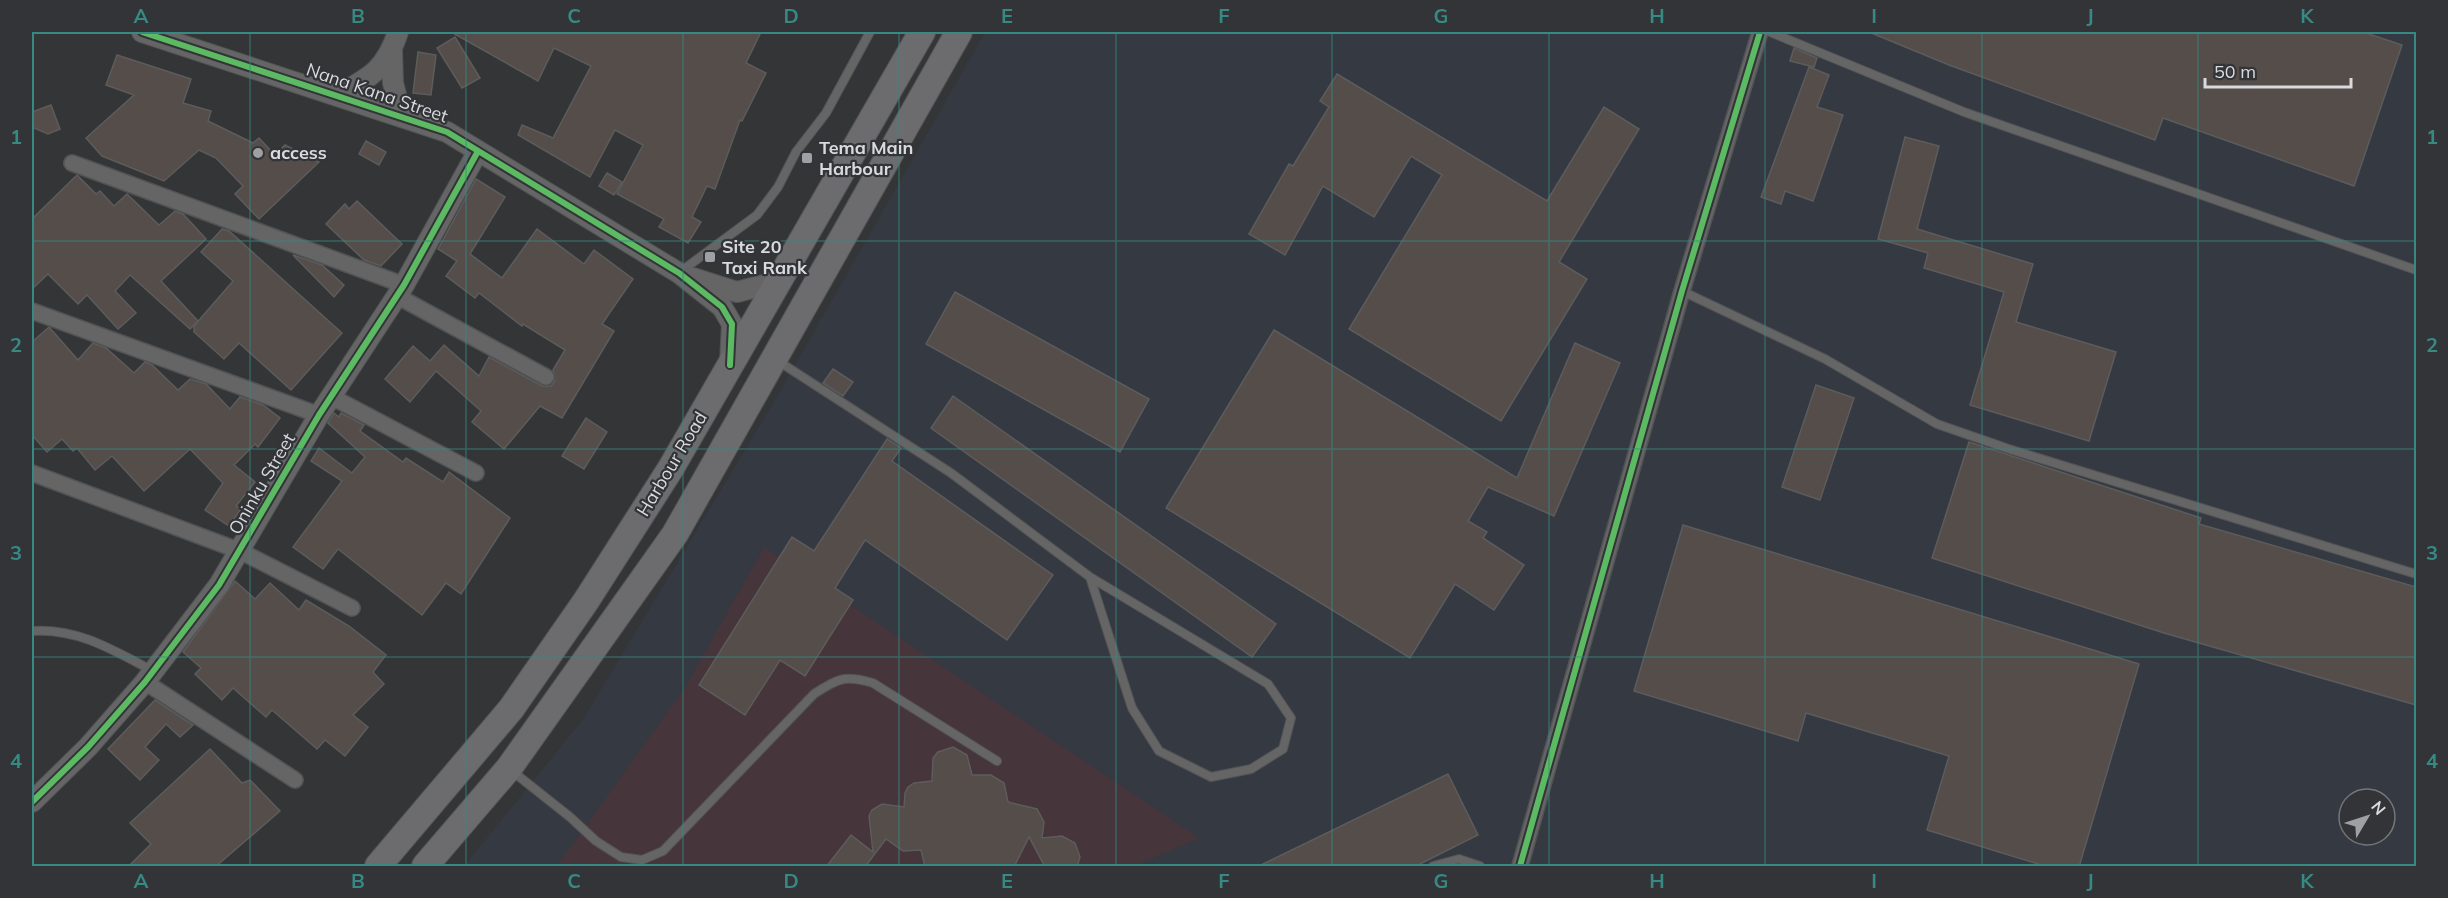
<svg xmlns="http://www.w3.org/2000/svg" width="2448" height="898" viewBox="0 0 2448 898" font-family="Mulish,sans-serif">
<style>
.built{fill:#353942;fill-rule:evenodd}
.industrial{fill:#46353a}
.building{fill:#544d4a;stroke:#5d5c5d;stroke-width:1.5}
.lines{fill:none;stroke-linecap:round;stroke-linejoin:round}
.service-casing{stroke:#525354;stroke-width:10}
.minor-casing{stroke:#525354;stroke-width:18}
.tertiary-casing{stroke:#525354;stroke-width:22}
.trunk-casing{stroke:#525354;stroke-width:28}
.service{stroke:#656566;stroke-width:8}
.minor{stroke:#656566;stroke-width:15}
.tertiary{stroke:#656566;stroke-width:20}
.trunk{stroke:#6c6c6e;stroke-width:26}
.cycleway-casing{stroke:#323438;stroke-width:10}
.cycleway{stroke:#5cba63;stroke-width:6}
.grid{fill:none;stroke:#378a84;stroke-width:1.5;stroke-opacity:0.55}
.poi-dot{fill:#9fa0a3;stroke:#323438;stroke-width:2}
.labels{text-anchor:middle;stroke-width:4.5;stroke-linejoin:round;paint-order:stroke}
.street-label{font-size:18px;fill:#d9dadd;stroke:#323438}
.poi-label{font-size:18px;font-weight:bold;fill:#d9dadd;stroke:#323438;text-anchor:start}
.neatline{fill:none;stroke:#378a84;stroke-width:2}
.grid-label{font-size:20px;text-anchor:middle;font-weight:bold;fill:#378a84}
</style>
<rect width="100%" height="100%" fill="#333537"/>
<path class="built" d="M985,32H2416V866H464L583,719L769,410ZM2349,799H2385V835H2349Z"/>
<polygon class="industrial" points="764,547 1199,838 1135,866 557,866 684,689"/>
<g class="building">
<polygon points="451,32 761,32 746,63 766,73 742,121 740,120 715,189 707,186 692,217 701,222 688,243 659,227 664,219 617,194 643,145 615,130 590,177 518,135 522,125 553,138 591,66 554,48 538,81"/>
<polygon points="1869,32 2363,32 2402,45 2354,186 2163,118 2155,140 1949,65"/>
<polygon points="455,37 480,78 462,88 437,48"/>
<polygon points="1794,48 1817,58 1814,67 1790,61"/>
<polygon points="418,52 436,55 431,95 413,93"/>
<polygon points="117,55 191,79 183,103 211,111 208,121 253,143 259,138 275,155 285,145 319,162 259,219 235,194 243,186 216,158 199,150 164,181 102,156 86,138 134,95 106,85"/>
<polygon points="1809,67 1829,75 1817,107 1843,115 1813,201 1785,191 1781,204 1761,197"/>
<polygon points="1337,74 1547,201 1604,107 1639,129 1559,262 1587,279 1501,421 1349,329 1442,175 1411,156 1374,217 1323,186 1285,255 1249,234 1289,164 1293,166 1329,107 1320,101"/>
<polygon points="51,105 60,129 48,134 32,127 32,112"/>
<polygon points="1905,137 1939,146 1917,229 2033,264 2016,322 2116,352 2089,441 1970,405 2004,292 1924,268 1928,253 1878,239"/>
<polygon points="366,141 386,152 379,165 359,154"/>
<polygon points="607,173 622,182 614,195 599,186"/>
<polygon points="77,175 96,194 100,191 114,206 127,194 159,225 175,211 183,214 206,239 161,281 198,321 190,329 130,275 115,291 136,313 118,329 87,295 78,304 48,274 32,289 32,219"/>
<polygon points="476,179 505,197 470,254 502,278 537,229 584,264 594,250 633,279 602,324 614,331 562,418 540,406 504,449 472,422 481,411 436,371 410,402 385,379 413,346 430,361 444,345 479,376 489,357 542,386 551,386 555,381 553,370 565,350 523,324 522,326 479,293 475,298 446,276 457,261 438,249"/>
<polygon points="357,201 402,244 381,266 364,260 326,224 345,204 349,209"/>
<polygon points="222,229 229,231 342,333 291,390 239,343 224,359 194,332 194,326 233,281 201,252"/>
<polygon points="293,255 322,265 344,285 334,297"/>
<polygon points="955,292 1149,399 1120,452 926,344"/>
<polygon points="49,327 78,360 93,343 106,348 134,373 145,362 152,365 178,390 190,379 206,384 230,409 240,397 263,405 280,418 258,447 255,444 234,465 255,482 236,506 241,509 229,526 205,510 223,483 190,449 144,491 112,456 95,470 77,448 73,451 62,439 47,452 32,435 32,342"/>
<polygon points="1274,330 1517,478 1575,343 1620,363 1554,516 1488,487 1468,521 1487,532 1483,538 1524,565 1494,610 1455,584 1410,658 1166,508"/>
<polygon points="833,369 853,382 843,396 823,383"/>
<polygon points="1816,385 1854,398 1820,500 1782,487"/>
<polygon points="953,396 1276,624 1252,657 931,428"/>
<polygon points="334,413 339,417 341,413 364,425 360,431 403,462 406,458 443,482 449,472 510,518 461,594 446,583 422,615 338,549 323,569 293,547 342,481 311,461 319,448 352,473 365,457 328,423"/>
<polygon points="586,418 607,432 584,469 562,456"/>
<polygon points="887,439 901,448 892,461 1053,575 1007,640 865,540 835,588 853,600 805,676 780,660 745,715 699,685 792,537 814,551"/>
<polygon points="1969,442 2201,518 2199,524 2416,587 2416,705 2164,633 1932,558"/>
<polygon points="1683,525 2139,664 2079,867 2048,867 1927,830 1949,756 1806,713 1798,741 1634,691"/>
<polygon points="235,581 255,599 270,583 299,610 306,600 349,626 386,655 373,672 384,684 353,715 368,727 345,756 325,740 317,749 272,710 266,717 233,688 222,700 195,674 201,668 183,652"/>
<polygon points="155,700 193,725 180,737 166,724 145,747 159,760 140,780 108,749"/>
<polygon points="953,747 967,755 972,775 991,775 1004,783 1008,802 1037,809 1044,822 1042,838 1062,836 1075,843 1080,857 1077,867 1045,867 1029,837 1014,867 925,867 921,850 903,851 886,839 865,867 826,867 851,835 873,852 869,816 872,810 882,804 904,807 905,793 908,787 914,783 932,781 933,758 938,752"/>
<polygon points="210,749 242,783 250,780 280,811 215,867 128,867 151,844 130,823"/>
<polygon points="1448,774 1478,835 1414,867 1257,867"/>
</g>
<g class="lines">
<g class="service-casing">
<g id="service">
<polyline points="1770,32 1964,112 2416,270"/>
<polyline points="680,272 757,215 778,187 796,152 826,113 870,32"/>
<polyline points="1682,291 1825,359 1937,424 2009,449 2416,574"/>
<polyline points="778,361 951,473 1090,577 1268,684 1291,718 1283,749 1251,769 1211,777 1159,751 1132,708 1090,577"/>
<path d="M32,631C78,628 113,650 153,671"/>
<path d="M512,771L570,817L596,841L621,857L642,860L663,851L814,694C838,678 845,675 873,683L997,761"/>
<polyline points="1433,866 1459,859 1480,866"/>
</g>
</g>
<g class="minor-casing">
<g id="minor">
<polyline points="72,163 404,285"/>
<polyline points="397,296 546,377"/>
<polyline points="32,311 319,415"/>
<polyline points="332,397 476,473"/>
<polyline points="32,473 240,551 352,608"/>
<polyline points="145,682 295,780"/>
<polyline points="1520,866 1682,291 1760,32"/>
</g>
</g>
<g class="tertiary-casing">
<g id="tertiary">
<polyline points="142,32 447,132 679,273 722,307 732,324 730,362"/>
<polyline points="392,50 393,83 402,117"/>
<path d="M338,95C371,77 386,69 398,32"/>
<polyline points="693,278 737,292 779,281"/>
<polyline points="32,802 88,747 145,682 219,585 319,415 404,285 477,153"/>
</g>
</g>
<g class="trunk-casing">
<g id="trunk">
<polyline points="378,866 511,709 586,601 671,468 922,32"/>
<polyline points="425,866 509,768 675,534 959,32"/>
</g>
</g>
<use href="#service" class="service"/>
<use href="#minor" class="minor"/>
<use href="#tertiary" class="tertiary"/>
<use href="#trunk" class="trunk"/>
<g class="cycleway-casing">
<g id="cycleway">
<polyline points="142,32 447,132 679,273 722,307 732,324 730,365"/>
<polyline points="32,802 88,747 145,682 219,585 319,415 404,285 477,153"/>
<polyline points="1520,866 1682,291 1760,32"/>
</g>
</g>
<use href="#cycleway" class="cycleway"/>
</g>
<path class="grid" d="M250,32V866M466,32V866M683,32V866M899,32V866M1116,32V866M1332,32V866M1549,32V866M1765,32V866M1982,32V866M2198,32V866M32,241H2416M32,449H2416M32,657H2416"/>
<g class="poi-dot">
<circle cx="258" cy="153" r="6"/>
<rect x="801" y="152" width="12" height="12" rx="3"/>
<rect x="704" y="251" width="12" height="12" rx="3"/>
</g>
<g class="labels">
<g class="street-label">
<text transform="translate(377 93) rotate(19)" y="6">Nana Kana Street</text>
<text transform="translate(672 464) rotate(-59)" y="6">Harbour Road</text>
<text transform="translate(262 484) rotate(-60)" y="6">Oninku Street</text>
</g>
<g class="poi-label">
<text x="819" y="154">Tema Main<tspan x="819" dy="21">Harbour</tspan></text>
<text x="270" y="159">access</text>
<text x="722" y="253">Site 20<tspan x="722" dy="21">Taxi Rank</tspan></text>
</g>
</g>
<rect width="2448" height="898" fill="none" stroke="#323438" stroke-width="66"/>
<g transform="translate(2367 817) rotate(51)"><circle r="28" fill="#323438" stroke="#75767a" stroke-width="1.5"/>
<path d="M0-4.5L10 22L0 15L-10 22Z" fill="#9fa0a3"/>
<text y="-9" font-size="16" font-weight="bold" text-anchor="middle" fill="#d9dadd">N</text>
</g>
<path d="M2205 78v9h146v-9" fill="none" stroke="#d9dadd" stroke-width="3"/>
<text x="2214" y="78" font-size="18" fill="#d9dadd" stroke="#323438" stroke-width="4.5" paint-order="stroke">50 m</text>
<rect x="33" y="33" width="2382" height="832" class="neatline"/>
<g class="grid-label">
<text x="141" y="23">A</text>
<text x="358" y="23">B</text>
<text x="574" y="23">C</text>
<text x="791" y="23">D</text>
<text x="1007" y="23">E</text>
<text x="1224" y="23">F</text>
<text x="1441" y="23">G</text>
<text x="1657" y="23">H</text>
<text x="1874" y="23">I</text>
<text x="2090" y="23">J</text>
<text x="2307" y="23">K</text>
<text x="16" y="144">1</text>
<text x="2432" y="144">1</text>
<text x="16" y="352">2</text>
<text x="2432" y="352">2</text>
<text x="16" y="560">3</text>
<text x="2432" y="560">3</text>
<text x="16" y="768">4</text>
<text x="2432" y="768">4</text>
<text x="141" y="888">A</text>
<text x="358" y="888">B</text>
<text x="574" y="888">C</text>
<text x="791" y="888">D</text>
<text x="1007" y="888">E</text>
<text x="1224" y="888">F</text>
<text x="1441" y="888">G</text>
<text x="1657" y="888">H</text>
<text x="1874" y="888">I</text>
<text x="2090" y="888">J</text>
<text x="2307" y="888">K</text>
</g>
</svg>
